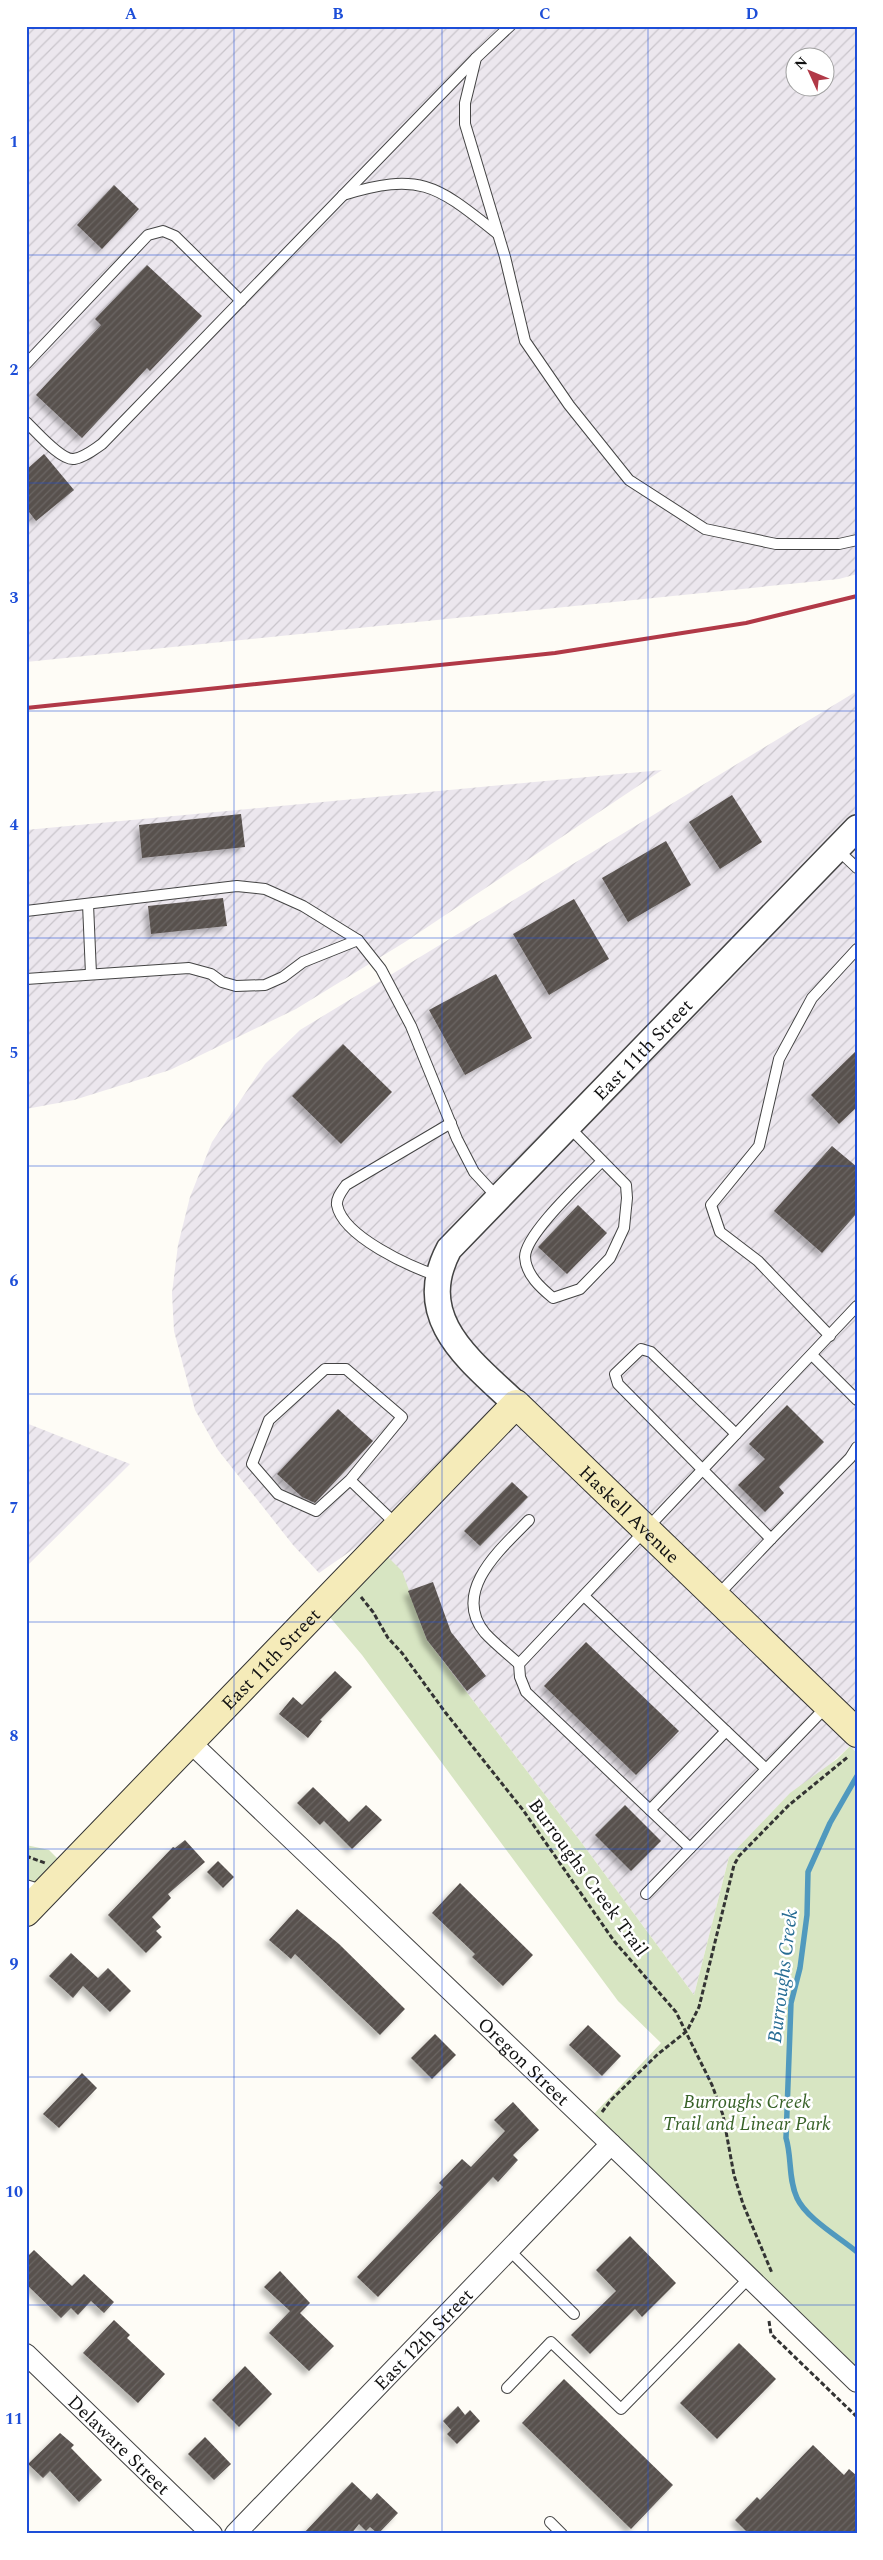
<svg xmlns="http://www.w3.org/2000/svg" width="883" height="2560" viewBox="0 0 883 2560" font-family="Spectral,serif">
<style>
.industrial{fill:url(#industrial-furrows);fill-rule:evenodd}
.park{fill:#d7e5c2}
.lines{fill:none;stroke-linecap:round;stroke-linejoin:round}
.stream{stroke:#5099be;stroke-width:5.5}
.building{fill:url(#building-hatch);filter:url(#shadow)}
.service-casing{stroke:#444;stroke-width:12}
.minor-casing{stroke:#444;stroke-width:22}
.tertiary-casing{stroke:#444;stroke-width:28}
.secondary-casing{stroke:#333;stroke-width:30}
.path{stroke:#333;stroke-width:3;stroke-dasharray:5 2.5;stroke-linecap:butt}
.service{stroke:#fff;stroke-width:10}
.minor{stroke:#fff;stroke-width:20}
.tertiary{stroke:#fff;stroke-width:25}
.secondary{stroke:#f5ebb9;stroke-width:28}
.rail{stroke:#b13947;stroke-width:4}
.grid{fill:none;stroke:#1d4ed8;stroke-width:1;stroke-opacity:0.55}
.labels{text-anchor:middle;stroke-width:5;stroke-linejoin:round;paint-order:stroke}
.street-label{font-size:19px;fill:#111;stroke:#fff}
.park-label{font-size:19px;font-style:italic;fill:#386228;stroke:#fff}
.water-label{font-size:20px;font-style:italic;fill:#286d94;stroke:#fff}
.neatline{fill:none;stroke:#1d4ed8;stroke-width:2}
.grid-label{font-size:16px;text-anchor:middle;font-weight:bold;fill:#1d4ed8}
</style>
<defs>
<pattern id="industrial-furrows" width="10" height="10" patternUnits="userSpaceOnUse" patternTransform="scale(1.25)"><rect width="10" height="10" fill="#ece7ee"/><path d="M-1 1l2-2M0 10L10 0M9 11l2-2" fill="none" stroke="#c9c5cb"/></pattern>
<pattern id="building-hatch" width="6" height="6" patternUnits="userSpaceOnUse" patternTransform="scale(1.25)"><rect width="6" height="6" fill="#58514e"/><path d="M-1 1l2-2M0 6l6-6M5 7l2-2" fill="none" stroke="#6b6663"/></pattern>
<filter id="shadow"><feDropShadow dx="-4.5" dy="4.5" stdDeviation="2.5" flood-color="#0004"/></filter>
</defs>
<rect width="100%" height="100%" fill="#fefcf6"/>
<g class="industrial">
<path d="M26,26H857V574L839,579L26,662ZM796,58H826V88H796Z"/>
<polygon points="857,691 857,1753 850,1746 729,1857 694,1995 584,1846 427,1640 408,1591 368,1539 319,1573 293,1545 218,1450 195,1410 174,1331 172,1293 178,1245 190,1197 212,1142 265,1064 300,1030"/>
<polygon points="662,770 405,942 296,1009 170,1070 74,1100 26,1109 26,830"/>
<polygon points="26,1423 130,1464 26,1567"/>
</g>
<g class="park">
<polygon points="387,1556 402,1571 427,1640 584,1846 694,1995 729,1857 790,1793 837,1759 850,1746 857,1753 857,2372 592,2116 661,2043 618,2001 362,1655 329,1616"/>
<polygon points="26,1845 49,1850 59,1860 26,1894"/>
</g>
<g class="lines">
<path class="stream" d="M857,1776L830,1823L808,1872L807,1915L800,1968L791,2003L786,2138C792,2157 788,2179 797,2198C806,2218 839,2237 857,2252"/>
</g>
<g class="building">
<polygon points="114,185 139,209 102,249 77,225"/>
<polygon points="147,265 202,316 150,371 147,368 82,438 36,395 101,325 95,319"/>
<polygon points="44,454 74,490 36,521 26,508 26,470"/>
<polygon points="732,795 762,842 720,869 689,822"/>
<polygon points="241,814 245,847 142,858 139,825"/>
<polygon points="666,841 691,885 628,922 602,878"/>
<polygon points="223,898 227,926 151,934 148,906"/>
<polygon points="574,899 609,959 549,995 513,934"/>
<polygon points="496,974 532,1038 465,1075 429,1010"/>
<polygon points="343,1044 392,1092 341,1144 292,1096"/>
<polygon points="857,1050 857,1107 839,1124 811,1095"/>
<polygon points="832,1146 857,1167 857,1213 822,1253 774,1211"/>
<polygon points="578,1205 607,1233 567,1274 538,1247"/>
<polygon points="787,1405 824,1442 779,1487 784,1493 765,1512 738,1485 765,1459 749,1444"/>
<polygon points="338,1409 373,1441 315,1503 302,1497 277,1474"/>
<polygon points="512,1482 528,1497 480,1546 464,1531"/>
<polygon points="433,1582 451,1632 486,1676 467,1691 427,1640 408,1591"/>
<polygon points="586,1642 679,1731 636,1775 544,1686"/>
<polygon points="335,1671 352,1687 320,1720 322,1721 308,1738 279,1714 293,1697 302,1705"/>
<polygon points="313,1787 349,1822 366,1805 382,1820 352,1849 324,1821 320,1825 297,1803"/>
<polygon points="625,1805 661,1841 631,1871 595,1835"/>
<polygon points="185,1840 205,1862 168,1894 171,1898 152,1917 161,1927 156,1931 162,1937 146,1953 108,1915 173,1847 175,1848"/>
<polygon points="218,1861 234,1877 223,1888 207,1872"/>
<polygon points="460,1883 533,1955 503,1986 472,1957 475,1954 432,1913"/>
<polygon points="297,1909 339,1944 405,2009 380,2035 295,1954 291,1959 269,1940"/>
<polygon points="71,1953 98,1978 108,1968 131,1991 110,2012 83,1986 73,1998 49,1976"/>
<polygon points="588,2025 621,2056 602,2076 569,2045"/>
<polygon points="435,2034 456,2055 432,2079 411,2058"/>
<polygon points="82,2073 97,2088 59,2128 43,2114"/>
<polygon points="513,2102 539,2130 513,2155 518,2160 498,2182 493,2177 378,2297 357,2277 443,2187 439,2183 462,2159 471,2167 505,2131 494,2120"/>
<polygon points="630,2236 676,2283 642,2317 635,2309 590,2354 571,2335 616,2291 596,2270"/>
<polygon points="34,2250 72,2286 84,2274 114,2302 104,2313 91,2301 78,2315 71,2308 61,2318 26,2284 26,2258"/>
<polygon points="280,2271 310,2303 300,2313 334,2346 309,2371 269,2333 290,2311 264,2287"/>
<polygon points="114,2320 130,2335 127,2338 165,2374 138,2403 83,2353"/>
<polygon points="739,2343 776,2379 717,2439 680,2403"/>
<polygon points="245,2366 272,2394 239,2427 212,2400"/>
<polygon points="564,2379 673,2485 631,2529 522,2423"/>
<polygon points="458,2406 465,2415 470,2410 480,2421 457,2444 447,2434 451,2430 443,2421"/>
<polygon points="60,2433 74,2445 71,2448 102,2480 79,2502 50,2471 43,2478 28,2464"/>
<polygon points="205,2437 231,2464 214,2480 188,2454"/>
<polygon points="813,2445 844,2475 849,2469 857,2476 857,2534 749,2534 735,2520 757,2497 760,2500"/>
<polygon points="352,2482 371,2500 377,2493 398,2513 378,2534 370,2527 366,2531 359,2524 351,2534 303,2534"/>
</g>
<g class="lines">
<g class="service-casing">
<g id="service">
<polyline points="510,26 476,58 465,103 465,124 505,257 525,341 569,405 629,480 705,529 776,544 839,544 857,540"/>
<path d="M343,195C422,171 437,186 498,234"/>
<polyline points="26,364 148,235 163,231 175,236 241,301"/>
<path d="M26,422C36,431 61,461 74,459C85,457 93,450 102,444L476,58"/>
<polyline points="837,849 857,868"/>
<polyline points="88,904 91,974"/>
<polyline points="26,911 237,886 265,889 303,906 358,940 381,969 411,1026 457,1139 474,1172 497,1197"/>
<polyline points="26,979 189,968 211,974 222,982 236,986 265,985 283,977 303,962 358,940"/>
<path d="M568,1126L626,1185L627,1198L624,1228L610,1258L580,1289L553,1298C541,1288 526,1275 525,1257C525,1234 585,1179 602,1161"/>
<path d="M438,1276C411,1267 343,1237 337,1205C336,1198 342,1191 346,1185L451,1123"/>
<polyline points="830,1336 758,1261 720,1232 711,1205 759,1146 779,1059 812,998 857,949"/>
<polyline points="812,1355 857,1400"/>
<polyline points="736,1434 651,1352 641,1349 615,1374 618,1384 771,1539 850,1458 857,1447"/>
<polyline points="350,1480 402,1417 346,1369 325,1369 269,1420 252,1464 278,1494 316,1511 350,1480 397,1525"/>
<polyline points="584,1596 766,1769"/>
<polyline points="717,1596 771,1539"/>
<path d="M519,1664C508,1654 495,1644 485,1633C450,1591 503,1547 529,1520"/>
<polyline points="650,1810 726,1731"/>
<polyline points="690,1848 526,1692 520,1677 519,1664 857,1306"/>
<polyline points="26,1885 42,1890"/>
<polyline points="646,1894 827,1706"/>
<polyline points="509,2250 574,2314"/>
<polyline points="507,2388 551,2342 621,2409 750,2277"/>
<polyline points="550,2522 562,2534"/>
</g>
</g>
<g class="minor-casing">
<g id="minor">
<path id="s1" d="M190,1742L631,2163L857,2382"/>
<path id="s2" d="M26,2354L212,2534"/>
<path id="s3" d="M235,2534L611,2144"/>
</g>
</g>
<g class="tertiary-casing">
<g id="tertiary">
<path id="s4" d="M516,1404C470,1360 412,1319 449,1249L857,828"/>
</g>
</g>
<g class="secondary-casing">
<g id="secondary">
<path id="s5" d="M26,1912L516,1404L857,1733"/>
</g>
</g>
<g class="path">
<polyline points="361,1597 373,1612 388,1638 402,1653 445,1712 523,1810 614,1941 676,2012 712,2085 723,2115 734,2175 743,2204 772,2273"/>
<polyline points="26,1856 45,1863"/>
<polyline points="602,2112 611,2100 658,2054 687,2031 699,2007 734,1865 739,1856 789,1805 849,1756"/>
<polyline points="769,2321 771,2334 857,2417"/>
</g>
<use href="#service" class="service"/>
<use href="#minor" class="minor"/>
<use href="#tertiary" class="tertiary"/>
<use href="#secondary" class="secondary"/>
<polyline class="rail" points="26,708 555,653 746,623 857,596"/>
</g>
<path class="grid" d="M234,26V2534M442,26V2534M648,26V2534M26,255H857M26,483H857M26,711H857M26,938H857M26,1166H857M26,1394H857M26,1622H857M26,1849H857M26,2077H857M26,2305H857"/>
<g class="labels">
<g class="street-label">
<text dy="7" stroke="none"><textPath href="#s4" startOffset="464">East 11th Street</textPath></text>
<text dy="7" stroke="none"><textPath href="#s5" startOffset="864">Haskell Avenue</textPath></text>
<text dy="7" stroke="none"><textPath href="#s5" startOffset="352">East 11th Street</textPath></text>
<text transform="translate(589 1877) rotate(54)" y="7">Burroughs Creek Trail</text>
<text dy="7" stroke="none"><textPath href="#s1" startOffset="462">Oregon Street</textPath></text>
<text dy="7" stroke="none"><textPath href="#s3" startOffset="271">East 12th Street</textPath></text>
<text dy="7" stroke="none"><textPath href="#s2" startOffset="130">Delaware Street</textPath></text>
</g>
<g class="park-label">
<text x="747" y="2108">Burroughs Creek<tspan x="747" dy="22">Trail and Linear Park</tspan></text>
</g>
<g class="water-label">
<text transform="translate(782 1976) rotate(-83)" y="7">Burroughs Creek</text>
</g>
</g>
<rect width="883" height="2560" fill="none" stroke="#ffffff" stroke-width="55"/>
<g transform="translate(810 72) rotate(314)"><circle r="24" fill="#ffffff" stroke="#a0a0a0"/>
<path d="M0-4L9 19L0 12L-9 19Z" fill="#b13947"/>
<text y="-8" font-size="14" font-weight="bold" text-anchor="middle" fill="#111111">N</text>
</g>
<rect x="28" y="28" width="828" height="2504" class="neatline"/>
<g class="grid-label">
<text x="131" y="19">A</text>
<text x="338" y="19">B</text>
<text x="545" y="19">C</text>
<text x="752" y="19">D</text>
<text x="14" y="147">1</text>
<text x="14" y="375">2</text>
<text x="14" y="603">3</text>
<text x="14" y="830">4</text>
<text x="14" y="1058">5</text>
<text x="14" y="1286">6</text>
<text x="14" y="1513">7</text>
<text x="14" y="1741">8</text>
<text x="14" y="1969">9</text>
<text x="14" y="2197">10</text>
<text x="14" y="2424">11</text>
</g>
</svg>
